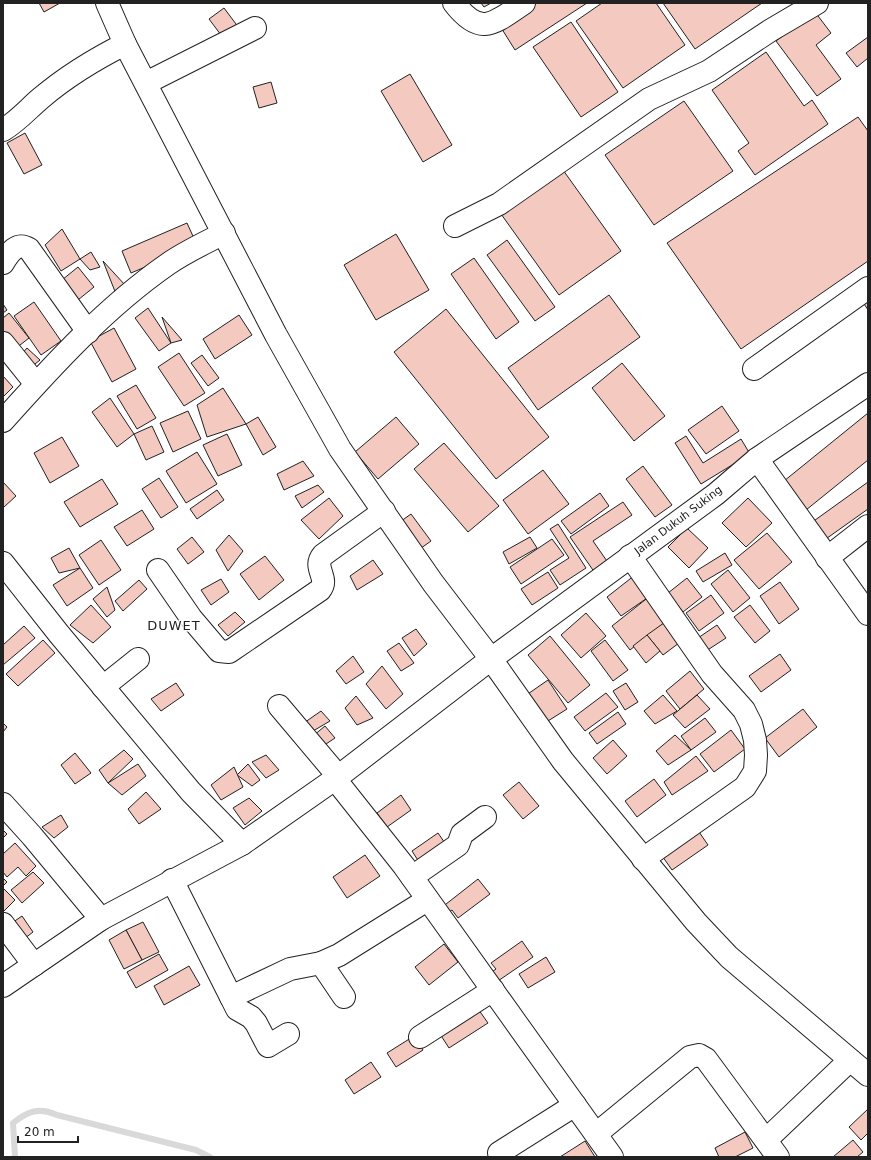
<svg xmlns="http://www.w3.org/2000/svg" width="871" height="1160" viewBox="0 0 871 1160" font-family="'DejaVu Sans',sans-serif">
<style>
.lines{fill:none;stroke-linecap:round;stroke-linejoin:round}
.stream{stroke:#d9d9d9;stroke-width:6}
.building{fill:#f3c9c0;stroke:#222}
.minor-casing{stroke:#222;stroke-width:24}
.minor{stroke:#fff;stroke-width:22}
.labels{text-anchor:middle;stroke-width:3;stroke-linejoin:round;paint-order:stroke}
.street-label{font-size:11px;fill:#222;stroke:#fff}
.quarter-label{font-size:13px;letter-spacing:1px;fill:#222;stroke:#fff}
</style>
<rect width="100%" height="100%" fill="#fff"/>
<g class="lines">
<path class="stream" d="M15,1157L13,1123C28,1111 39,1107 57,1115L196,1150L210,1157"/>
</g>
<g class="building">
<polygon points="39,3 60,3 44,12"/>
<polygon points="481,3 491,3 484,7"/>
<polygon points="536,3 587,3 515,50 500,26"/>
<polygon points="602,3 656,3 685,45 623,88 576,21"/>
<polygon points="663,3 762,3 695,49"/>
<polygon points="224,8 239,28 224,39 209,19"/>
<polygon points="815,12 831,33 816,45 841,79 817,96 776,41"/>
<polygon points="571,22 618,92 581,117 533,47"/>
<polygon points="868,37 868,58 857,67 846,53"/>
<polygon points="766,52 804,106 812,100 828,124 755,175 738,151 749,143 712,90"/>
<polygon points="410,74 452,145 423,162 381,91"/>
<polygon points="271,82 277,103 259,108 253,87"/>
<polygon points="684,101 733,171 654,225 605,155"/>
<polygon points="858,117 868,131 868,261 741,349 667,243"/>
<polygon points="25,133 42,165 24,174 7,143"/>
<polygon points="563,170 621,251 559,295 501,214"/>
<polygon points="187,223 197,245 131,273 122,251"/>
<polygon points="62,229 80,259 61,271 45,245"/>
<polygon points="396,234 429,290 376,320 344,265"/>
<polygon points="507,240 555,307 535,321 487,255"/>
<polygon points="91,252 100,267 90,270 80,259"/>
<polygon points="474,258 519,322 496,339 451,274"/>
<polygon points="103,261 125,285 116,294"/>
<polygon points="78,267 94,287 73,304 57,284"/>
<polygon points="868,294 868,310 861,299"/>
<polygon points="609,295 640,337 538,410 508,368"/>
<polygon points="34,302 61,341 41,355 14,316"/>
<polygon points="3,304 7,310 3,313"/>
<polygon points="148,308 171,343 159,351 135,318"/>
<polygon points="446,309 549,437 496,479 394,352"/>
<polygon points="9,313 29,338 15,349 3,335 3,318"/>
<polygon points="239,315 252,335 215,359 203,339"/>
<polygon points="162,317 182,340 171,343"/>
<polygon points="114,328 136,369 112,382 90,341"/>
<polygon points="27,348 40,360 30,368 20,356"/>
<polygon points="179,353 205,393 184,406 158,367"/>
<polygon points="202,355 219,378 208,386 191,363"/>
<polygon points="622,363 665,416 634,441 592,388"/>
<polygon points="3,376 13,387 3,397"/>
<polygon points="136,385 156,418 137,429 117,396"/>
<polygon points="223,388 246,424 207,437 197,405"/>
<polygon points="110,398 134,434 117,447 92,412"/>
<polygon points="722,406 739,431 706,454 688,430"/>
<polygon points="188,411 201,439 173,452 160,423"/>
<polygon points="868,413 868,460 806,510 784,481"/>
<polygon points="258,417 276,447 263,455 246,424"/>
<polygon points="396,417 419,444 378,479 355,452"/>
<polygon points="152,426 164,452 146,460 134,434"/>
<polygon points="227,434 242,465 218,476 203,445"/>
<polygon points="686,436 703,463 741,439 750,454 701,484 675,443"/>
<polygon points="62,437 79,466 50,483 34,453"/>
<polygon points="444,443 499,506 468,532 414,469"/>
<polygon points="197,452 217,484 186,503 166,471"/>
<polygon points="303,461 314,476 284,490 277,474"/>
<polygon points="643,466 672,505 655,517 626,479"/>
<polygon points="543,470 569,504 528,534 503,500"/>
<polygon points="159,478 178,507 161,518 142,489"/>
<polygon points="102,479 118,504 80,527 64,502"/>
<polygon points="3,482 16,496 4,507 3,506"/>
<polygon points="868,482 868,509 823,541 811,523"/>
<polygon points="318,485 324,492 302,508 295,496"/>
<polygon points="217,490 224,500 197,519 190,509"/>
<polygon points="600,493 609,506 571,534 561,521"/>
<polygon points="329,498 343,516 319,539 301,520"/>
<polygon points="748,498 772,523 746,547 722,523"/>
<polygon points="623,502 632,515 593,541 609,564 595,573 570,537"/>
<polygon points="142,510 154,529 127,546 114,527"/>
<polygon points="411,514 431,541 417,551 397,524"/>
<polygon points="558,524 586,568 560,585 550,570 569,558 550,529"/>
<polygon points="687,528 708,548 689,568 668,547"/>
<polygon points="767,533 792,562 759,589 734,560"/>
<polygon points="229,535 243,551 228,571 216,550"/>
<polygon points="192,537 204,552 188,564 177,549"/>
<polygon points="530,537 537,548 509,564 503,552"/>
<polygon points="552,539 564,555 521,584 510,567"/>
<polygon points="101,540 121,570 99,585 79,555"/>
<polygon points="69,548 80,568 59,573 51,558"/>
<polygon points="725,553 732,565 703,582 696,571"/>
<polygon points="265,556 284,580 259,600 240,574"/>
<polygon points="373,560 383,574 357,590 350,576"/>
<polygon points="80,568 93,588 67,606 53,585"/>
<polygon points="728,570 750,598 733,612 711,584"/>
<polygon points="548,572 558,588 532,605 521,589"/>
<polygon points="635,575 650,596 621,616 607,597"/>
<polygon points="687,578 702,597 683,612 668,593"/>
<polygon points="221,579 229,592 211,605 201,590"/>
<polygon points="139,580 147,589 123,611 115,601"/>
<polygon points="780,582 799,609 779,624 760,596"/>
<polygon points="107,587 115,610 107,617 93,599"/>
<polygon points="711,595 724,613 699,631 686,613"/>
<polygon points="650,596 668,620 630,650 612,626"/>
<polygon points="91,605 111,627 93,643 70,625"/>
<polygon points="750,605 770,631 755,643 734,617"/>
<polygon points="235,612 245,622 228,636 218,625"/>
<polygon points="586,613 606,636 581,658 561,635"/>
<polygon points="668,620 683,640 663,655 647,635"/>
<polygon points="717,625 726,638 703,653 695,640"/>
<polygon points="24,626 35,638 3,665 3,645"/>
<polygon points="416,629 427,644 414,656 402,638"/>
<polygon points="647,635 660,651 646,663 633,646"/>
<polygon points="550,636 590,685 568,703 528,655"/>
<polygon points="43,640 55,653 18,686 6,674"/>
<polygon points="605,640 628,670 613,681 591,651"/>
<polygon points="399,643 414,663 401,671 387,651"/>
<polygon points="780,654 791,670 761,692 749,676"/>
<polygon points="353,656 364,672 346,684 336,671"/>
<polygon points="382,666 403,694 386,709 366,684"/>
<polygon points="690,671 704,689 680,709 666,691"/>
<polygon points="548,680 567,709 540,726 522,698"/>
<polygon points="176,683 184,695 161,711 151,699"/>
<polygon points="626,683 638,702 625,710 613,691"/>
<polygon points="606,693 618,707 585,731 574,717"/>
<polygon points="663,695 677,711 655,724 644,711"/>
<polygon points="697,695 710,709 685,728 673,715"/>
<polygon points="356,696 373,718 357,725 345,708"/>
<polygon points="803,709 817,727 779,757 765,738"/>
<polygon points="321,711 330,721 308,734 301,725"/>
<polygon points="618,712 626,724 597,744 589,733"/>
<polygon points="705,718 716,732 691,750 681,736"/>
<polygon points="3,723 7,727 3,732"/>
<polygon points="325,726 335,738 323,746 313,736"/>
<polygon points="731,730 745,749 714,772 700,754"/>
<polygon points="675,735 691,750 668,765 656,751"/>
<polygon points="613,740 627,756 607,774 593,758"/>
<polygon points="124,750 133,759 108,783 99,770"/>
<polygon points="75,753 91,773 75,784 61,765"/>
<polygon points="266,755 279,770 266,778 252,762"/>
<polygon points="696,756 708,771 672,795 664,782"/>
<polygon points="138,764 146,776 122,795 108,783"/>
<polygon points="248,764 260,780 252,786 237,775"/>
<polygon points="234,767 243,787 221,800 211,785"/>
<polygon points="654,779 666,795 637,817 625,801"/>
<polygon points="519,782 539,806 523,819 503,795"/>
<polygon points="146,792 161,809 139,824 128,809"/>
<polygon points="401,795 411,810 387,827 377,813"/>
<polygon points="249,798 262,811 245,825 233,808"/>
<polygon points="61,815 68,827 54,838 42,827"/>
<polygon points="697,829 708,845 672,870 660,853"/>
<polygon points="3,830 7,834 3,838"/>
<polygon points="438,833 447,846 421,865 412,851"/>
<polygon points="15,843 36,866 26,876 18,867 7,877 3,872 3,854"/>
<polygon points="365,855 380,876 347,898 333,877"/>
<polygon points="33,872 44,883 22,903 11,890"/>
<polygon points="3,878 7,882 3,886"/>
<polygon points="478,879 490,894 458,918 452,910 446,914 441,908"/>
<polygon points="4,889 15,900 3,912 3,890"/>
<polygon points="22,916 33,932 20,942 9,925"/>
<polygon points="143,922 159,952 142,960 126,930"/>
<polygon points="126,930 142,960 124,969 109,940"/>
<polygon points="522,941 533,957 495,983 489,974 496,969 491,963"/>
<polygon points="444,944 458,962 429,985 415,967"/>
<polygon points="159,954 168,970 136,988 127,972"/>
<polygon points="546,957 555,972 528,988 519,974"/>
<polygon points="189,966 200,985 164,1005 154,986"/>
<polygon points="476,1006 488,1023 449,1048 438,1031"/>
<polygon points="414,1036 423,1050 396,1067 387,1053"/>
<polygon points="371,1062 381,1077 354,1094 345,1080"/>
<polygon points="868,1109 868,1133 861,1140 849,1127"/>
<polygon points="745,1132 753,1148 735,1157 719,1157 715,1148"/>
<polygon points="853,1140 863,1152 857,1157 833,1157"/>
<polygon points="585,1141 595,1157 560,1157"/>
</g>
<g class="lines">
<g class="minor-casing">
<g id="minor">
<polyline points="107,3 125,44 276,335 340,449 433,583 491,659 563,761 696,922 729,957 868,1075"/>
<path d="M454,3C481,38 494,23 524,3"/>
<polyline points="146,83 255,28"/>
<path d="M3,130C18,121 28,109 41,98C67,76 95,59 125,44"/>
<polyline points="455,226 499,204 649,99 709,71 771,30 817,3"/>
<path d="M3,263C9,253 17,241 29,249L88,332"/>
<polyline points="3,343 36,384"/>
<polyline points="754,369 868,288"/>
<path d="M3,421C53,365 106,307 168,264C185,252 205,243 224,233"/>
<polyline points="757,459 868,614"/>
<polyline points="630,556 712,674 744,710 751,724 755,740 756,755 755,771 745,787 643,859"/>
<polyline points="827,558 868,526"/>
<polyline points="3,563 59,634 191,792 242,844"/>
<path d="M158,570L191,618L219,651L229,652L320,590C330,578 312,568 323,555L384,511"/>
<polyline points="103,687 138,659"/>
<polyline points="279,706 338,776"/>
<polyline points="335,779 404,866 612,1157"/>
<polyline points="3,804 32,836 101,919"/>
<polyline points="412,877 458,845 462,834 485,817"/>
<polyline points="172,880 231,997 290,969 321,963 339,955 427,900"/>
<polyline points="3,924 34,965"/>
<polyline points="321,963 344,997"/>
<polyline points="3,986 101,919 242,844 335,779 491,659 716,494 757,459 868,384"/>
<polyline points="231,997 237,1009 251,1017 256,1023 268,1046 288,1034"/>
<polyline points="420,1037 493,990"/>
<polyline points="596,1134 690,1057 699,1055 706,1059 778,1157"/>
<polyline points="766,1140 850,1060"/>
<polyline points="499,1153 575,1105"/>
</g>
</g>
<use href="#minor" class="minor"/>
</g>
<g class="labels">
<g class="street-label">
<text transform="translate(678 520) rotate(-37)" y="4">Jalan Dukuh Suking</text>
</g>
<g class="quarter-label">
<text x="174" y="630">DUWET</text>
</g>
</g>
<rect width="871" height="1160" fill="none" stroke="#222222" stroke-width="8"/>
<path d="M18 1136v6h60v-6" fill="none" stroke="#222222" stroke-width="2"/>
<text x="24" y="1136" font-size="12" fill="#222222" stroke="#ffffff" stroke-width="3" paint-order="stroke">20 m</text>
</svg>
